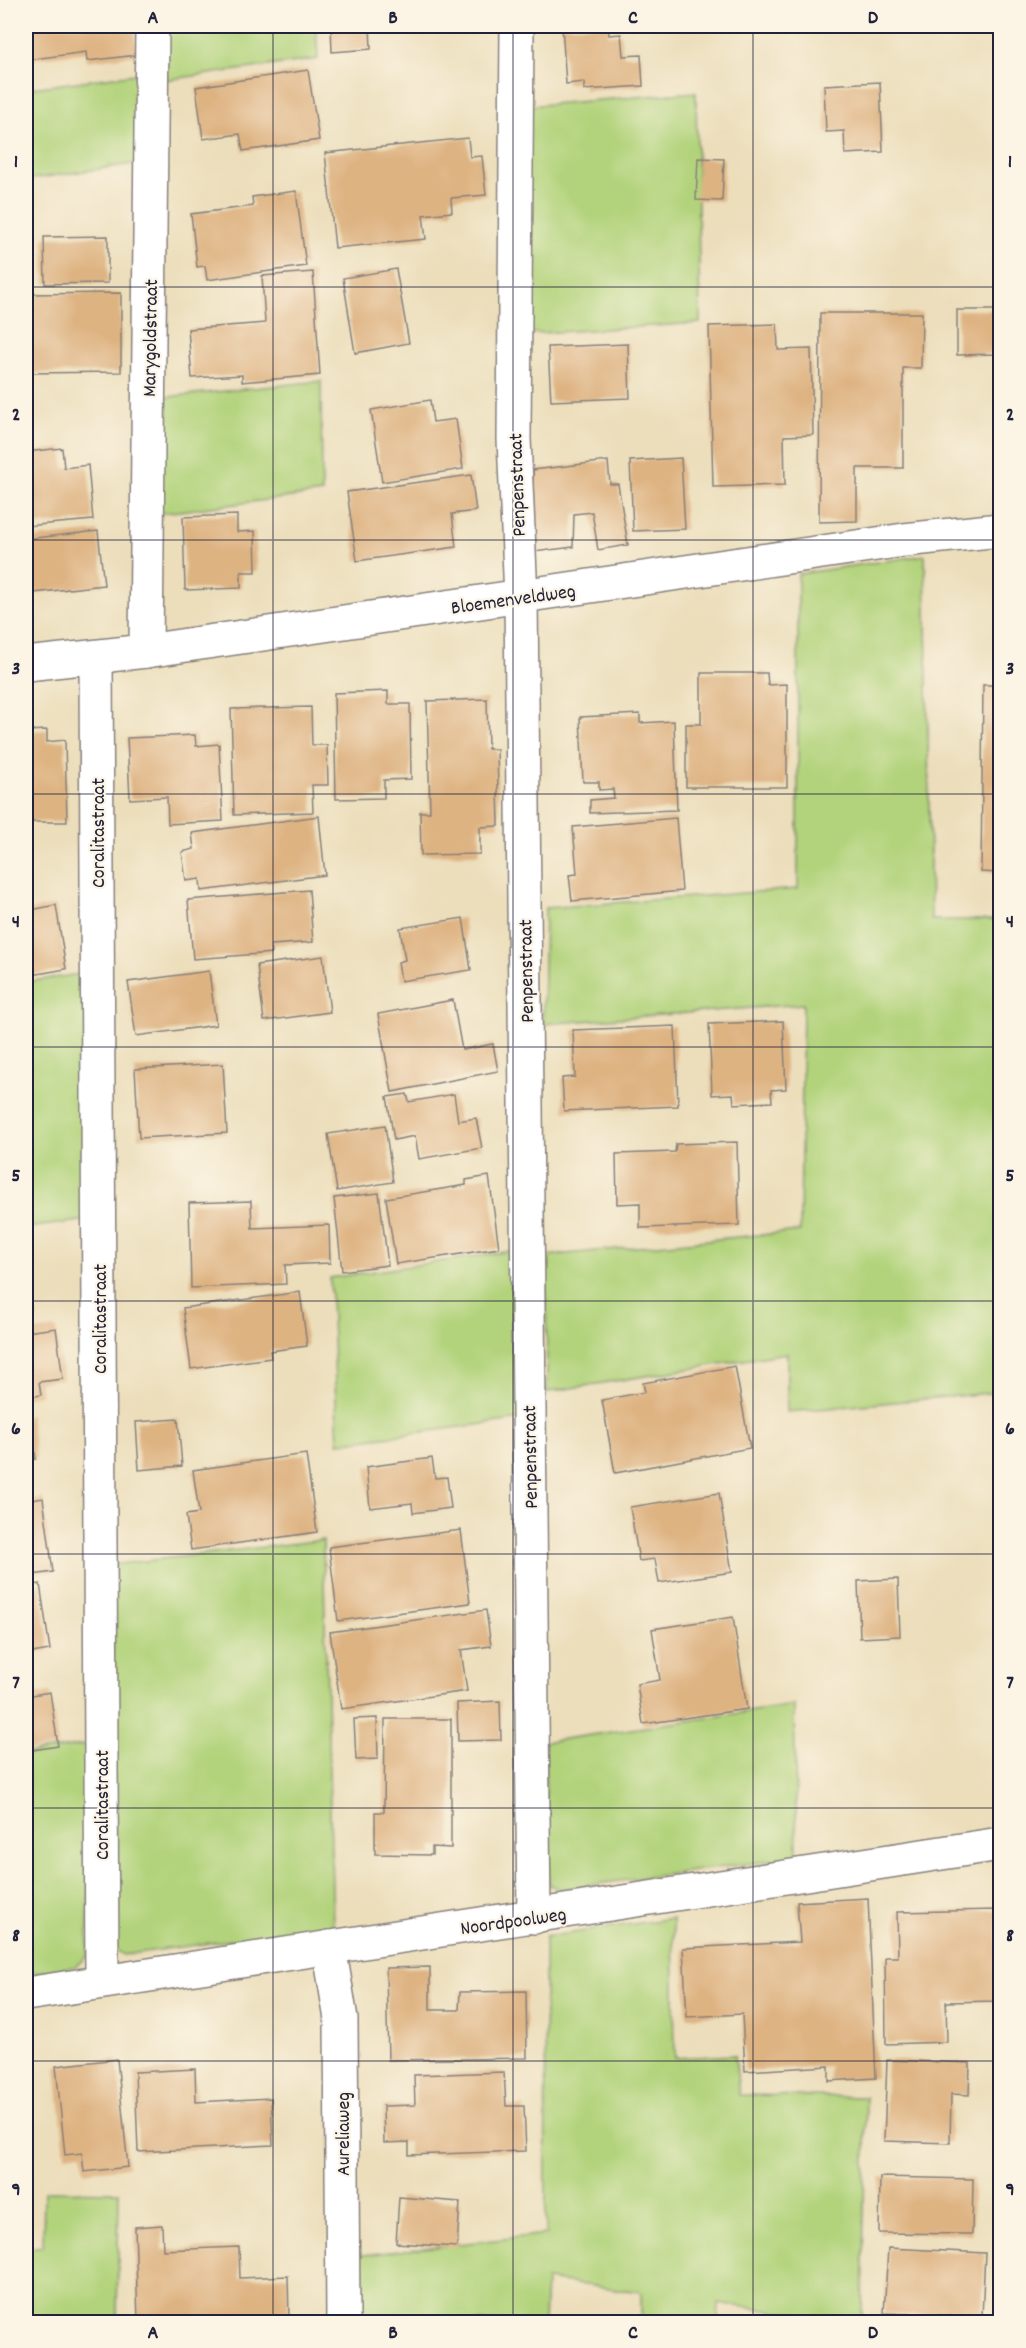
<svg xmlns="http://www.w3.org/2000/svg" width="1026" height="2348" viewBox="0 0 1026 2348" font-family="Dekko,sans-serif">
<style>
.green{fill:#b2d37b;stroke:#6a7a5b;stroke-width:1.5}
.building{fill:#deb382}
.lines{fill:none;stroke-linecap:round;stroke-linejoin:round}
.street-casing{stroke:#87807b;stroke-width:36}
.street{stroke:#fff;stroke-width:33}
.grid{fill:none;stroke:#22223b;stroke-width:1.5;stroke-opacity:0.55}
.labels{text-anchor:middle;stroke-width:4.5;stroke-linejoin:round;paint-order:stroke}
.street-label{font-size:20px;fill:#22223b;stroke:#fcf5e5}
.neatline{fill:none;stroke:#22223b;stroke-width:2}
.grid-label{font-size:20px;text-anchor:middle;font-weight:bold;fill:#22223b}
</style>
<rect width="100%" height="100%" fill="#fcf5e5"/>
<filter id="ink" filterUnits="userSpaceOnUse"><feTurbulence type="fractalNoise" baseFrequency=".0167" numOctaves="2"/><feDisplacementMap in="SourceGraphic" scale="12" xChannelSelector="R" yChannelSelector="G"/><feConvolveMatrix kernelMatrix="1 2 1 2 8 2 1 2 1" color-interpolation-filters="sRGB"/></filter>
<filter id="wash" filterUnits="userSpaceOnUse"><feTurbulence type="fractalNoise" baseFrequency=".008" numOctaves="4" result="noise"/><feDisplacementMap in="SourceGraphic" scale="24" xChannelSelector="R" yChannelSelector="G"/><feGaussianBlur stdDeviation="1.35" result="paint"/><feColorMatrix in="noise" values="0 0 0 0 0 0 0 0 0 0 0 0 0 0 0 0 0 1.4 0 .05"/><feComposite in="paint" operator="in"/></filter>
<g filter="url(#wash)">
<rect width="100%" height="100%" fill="#ecdebb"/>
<g class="green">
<polygon points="166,26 316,26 318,59 165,80"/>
<polygon points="142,73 138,163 26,180 26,89"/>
<polygon points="696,92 700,323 525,334 527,106"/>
<polygon points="321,381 322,493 156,514 157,398"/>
<polygon points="925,555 931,920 1000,920 1000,1392 787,1412 787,1353 547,1392 546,1256 800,1231 803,1004 543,1024 545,908 798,889 798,574"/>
<polygon points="87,973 88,1220 26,1228 26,982"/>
<polygon points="524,1249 522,1419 338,1443 330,1278"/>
<polygon points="323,1540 333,1926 123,1955 116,1950 111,1565"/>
<polygon points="794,1705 797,1857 560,1889 549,1885 544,1742"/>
<polygon points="90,1744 88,1956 74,1967 26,1974 26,1754"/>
<polygon points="673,1918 675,2058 735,2055 739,2095 866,2097 862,2321 887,2322 818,2322 818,2318 719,2303 718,2322 641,2322 641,2292 546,2280 544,2322 357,2322 355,2256 546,2234 545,1937"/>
<polygon points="44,2191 119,2192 117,2322 26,2322 26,2249 43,2246"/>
</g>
<g id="blocks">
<g class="building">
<polygon points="37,26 134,26 137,55 87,61 86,52 26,60 26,27"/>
<polygon points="331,26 370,26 371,49 332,52"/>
<polygon points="562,26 608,26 609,35 621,34 623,56 641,55 643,86 584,90 584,82 566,84"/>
<polygon points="308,70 319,140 243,151 240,134 203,139 196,87"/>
<polygon points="880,82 883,152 845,154 844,131 826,132 824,85"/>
<polygon points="468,138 470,157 482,156 486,195 451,198 452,212 423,215 426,239 335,248 325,153"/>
<polygon points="698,158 724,159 722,201 696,200"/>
<polygon points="296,191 306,266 207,280 205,266 197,267 191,214 253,206 252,197"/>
<polygon points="108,236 108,283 45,284 44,237"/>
<polygon points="396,269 409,343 355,353 343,278"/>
<polygon points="313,272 320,375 242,382 242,375 192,378 188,329 265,323 262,276"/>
<polygon points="121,293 121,372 26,373 26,294"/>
<polygon points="957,310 1000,310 1000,354 957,355"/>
<polygon points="820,313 922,313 921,368 903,368 903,468 857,468 857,521 819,522"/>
<polygon points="777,324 778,350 811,349 813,435 784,436 785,485 713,487 709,326"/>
<polygon points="628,344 630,398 551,401 548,347"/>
<polygon points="430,400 433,422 456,419 463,469 382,482 371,410"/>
<polygon points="62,448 64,468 88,465 93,520 26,526 26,452"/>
<polygon points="681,458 685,529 633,531 630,461"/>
<polygon points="608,461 610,484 618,484 628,545 598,550 592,512 574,514 573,547 534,552 533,470"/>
<polygon points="471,475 476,511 452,514 456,547 357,561 347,492"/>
<polygon points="237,515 237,532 255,531 256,572 241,572 241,588 185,590 183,517"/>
<polygon points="98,531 104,585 34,593 34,601 26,602 26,539"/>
<polygon points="701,673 767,673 768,685 787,684 787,787 686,787 686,724 701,724"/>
<polygon points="983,685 1000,685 1000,873 981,872"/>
<polygon points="388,691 388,704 410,704 411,779 384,780 384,798 336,799 334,693"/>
<polygon points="487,699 488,749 497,749 499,826 480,827 480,854 421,855 420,812 430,812 427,701"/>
<polygon points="311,707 312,745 327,745 328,785 312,785 313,812 234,815 231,709"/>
<polygon points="640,714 640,723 674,721 677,810 590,813 590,800 614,798 613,789 599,790 599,782 583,782 580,717"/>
<polygon points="47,730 47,742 65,740 67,822 26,822 26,731"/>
<polygon points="195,735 196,746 219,744 223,821 168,824 167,797 130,799 127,738"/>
<polygon points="319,816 325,875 201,891 200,879 186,881 182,852 194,849 192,833"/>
<polygon points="676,818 682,891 572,901 569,875 577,874 573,827"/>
<polygon points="309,890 313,942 271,945 272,953 193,959 188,900"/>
<polygon points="56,905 66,969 26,976 26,911"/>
<polygon points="463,918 471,970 401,981 398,962 405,960 400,928"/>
<polygon points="323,956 330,1012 264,1021 257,965"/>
<polygon points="209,971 216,1025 136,1036 128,982"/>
<polygon points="453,1000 462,1050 493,1044 498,1071 392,1092 378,1014"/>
<polygon points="783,1021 786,1089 771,1090 772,1102 734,1104 733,1094 712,1095 709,1024"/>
<polygon points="675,1026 678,1106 564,1111 562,1078 575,1077 573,1030"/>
<polygon points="223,1064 227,1133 139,1138 135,1069"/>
<polygon points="407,1094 409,1102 454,1094 458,1121 476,1118 482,1148 419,1159 415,1136 394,1140 387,1097"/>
<polygon points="385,1125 393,1182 337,1191 328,1134"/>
<polygon points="737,1142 739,1225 640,1228 640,1203 617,1204 616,1154 675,1152 676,1144"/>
<polygon points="489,1176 499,1248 396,1264 386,1198 466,1185 466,1180"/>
<polygon points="379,1193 388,1265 342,1271 334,1198"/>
<polygon points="251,1201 252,1228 329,1225 330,1263 285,1265 286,1284 191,1288 189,1203"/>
<polygon points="26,1278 31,1309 26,1310"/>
<polygon points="300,1292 307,1346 270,1351 271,1358 191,1369 183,1308"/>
<polygon points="56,1328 63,1379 39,1382 41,1395 26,1398 26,1332"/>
<polygon points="735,1366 750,1448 615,1473 602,1400 645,1392 643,1383"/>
<polygon points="30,1415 36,1459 26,1461 26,1416"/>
<polygon points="178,1419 182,1466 139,1470 136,1422"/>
<polygon points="306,1454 317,1532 191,1550 186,1515 199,1513 193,1470"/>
<polygon points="432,1458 435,1478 447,1477 451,1508 413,1513 412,1503 370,1508 366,1467"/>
<polygon points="719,1493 732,1572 659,1583 655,1559 639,1561 630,1507"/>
<polygon points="43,1498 53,1572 26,1576 26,1501"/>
<polygon points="461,1530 470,1603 338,1621 329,1547"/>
<polygon points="898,1579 900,1636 860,1638 858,1581"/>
<polygon points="40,1584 50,1650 26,1654 26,1586"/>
<polygon points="486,1610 491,1646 461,1650 467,1691 341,1709 330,1632"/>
<polygon points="733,1617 747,1709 643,1724 637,1684 660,1680 652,1629"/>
<polygon points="50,1692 58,1746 26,1751 26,1696"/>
<polygon points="500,1701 501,1740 458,1741 457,1703"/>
<polygon points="377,1718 378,1759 356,1760 354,1719"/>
<polygon points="385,1719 451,1719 451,1848 432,1847 432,1855 375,1854 375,1812 384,1812"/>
<polygon points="868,1898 876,2078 829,2081 829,2066 745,2071 742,2014 687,2017 683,1948 800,1942 797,1902"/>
<polygon points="997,1910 998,2001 946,2002 947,2042 886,2044 885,1957 898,1957 897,1912"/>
<polygon points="430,1967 430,2010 459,2010 460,1992 526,1991 527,2058 388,2060 386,1968"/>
<polygon points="117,2059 128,2167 84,2172 82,2153 65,2155 56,2066"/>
<polygon points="887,2060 970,2063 969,2095 951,2094 950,2143 884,2141"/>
<polygon points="195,2069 196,2102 271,2098 273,2145 138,2152 135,2072"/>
<polygon points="504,2072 506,2106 524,2106 526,2151 409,2155 409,2142 384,2143 383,2106 415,2105 414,2075"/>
<polygon points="880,2177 973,2179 972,2234 879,2233"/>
<polygon points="399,2197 460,2202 457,2247 396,2243"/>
<polygon points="162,2225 163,2250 239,2247 240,2278 288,2276 289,2319 138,2322 135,2227"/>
<polygon points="888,2248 985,2253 982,2317 884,2313"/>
</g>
</g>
</g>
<g filter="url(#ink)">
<use href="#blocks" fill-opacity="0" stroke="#87807b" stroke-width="1.5"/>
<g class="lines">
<g class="street-casing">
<g id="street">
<polyline points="517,26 514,439 521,597 534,1917"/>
<polyline points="146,651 152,26"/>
<polyline points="96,657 102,1981"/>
<polyline points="26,664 146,651 904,540 1000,530"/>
<polyline points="329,1947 341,2019 343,2322"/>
<polyline points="26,1994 1000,1844"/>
</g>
</g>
<use href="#street" class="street"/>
</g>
</g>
<path class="grid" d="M273,26V2322M513,26V2322M753,26V2322M26,287H1000M26,540H1000M26,794H1000M26,1047H1000M26,1301H1000M26,1554H1000M26,1808H1000M26,2061H1000"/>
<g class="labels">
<g class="street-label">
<text transform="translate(149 338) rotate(-89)" y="7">Marygoldstraat</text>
<text transform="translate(516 485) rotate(-92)" y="7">Penpenstraat</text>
<text transform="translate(513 598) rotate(-8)" y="7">Bloemenveldweg</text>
<text transform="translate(97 833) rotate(-90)" y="7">Coralitastraat</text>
<text transform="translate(525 971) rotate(-91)" y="7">Penpenstraat</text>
<text transform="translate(99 1319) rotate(-90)" y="7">Coralitastraat</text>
<text transform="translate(529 1457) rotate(-91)" y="7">Penpenstraat</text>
<text transform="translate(101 1805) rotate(-90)" y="7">Coralitastraat</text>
<text transform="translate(513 1920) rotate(-8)" y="7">Noordpoolweg</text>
<text transform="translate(342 2134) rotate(-90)" y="7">Aureliaweg</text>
</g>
</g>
<rect width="1026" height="2348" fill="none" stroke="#fcf5e5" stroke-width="66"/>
<rect x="33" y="33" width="960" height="2282" class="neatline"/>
<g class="grid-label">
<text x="153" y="23">A</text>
<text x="393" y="23">B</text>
<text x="633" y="23">C</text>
<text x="873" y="23">D</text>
<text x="16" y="167">1</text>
<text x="1010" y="167">1</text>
<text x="16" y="420">2</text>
<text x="1010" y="420">2</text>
<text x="16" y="674">3</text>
<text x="1010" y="674">3</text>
<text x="16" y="927">4</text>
<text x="1010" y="927">4</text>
<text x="16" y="1181">5</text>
<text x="1010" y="1181">5</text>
<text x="16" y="1434">6</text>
<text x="1010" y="1434">6</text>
<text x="16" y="1688">7</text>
<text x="1010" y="1688">7</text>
<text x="16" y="1941">8</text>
<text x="1010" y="1941">8</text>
<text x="16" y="2195">9</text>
<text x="1010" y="2195">9</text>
<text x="153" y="2338">A</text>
<text x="393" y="2338">B</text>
<text x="633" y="2338">C</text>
<text x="873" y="2338">D</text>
</g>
</svg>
